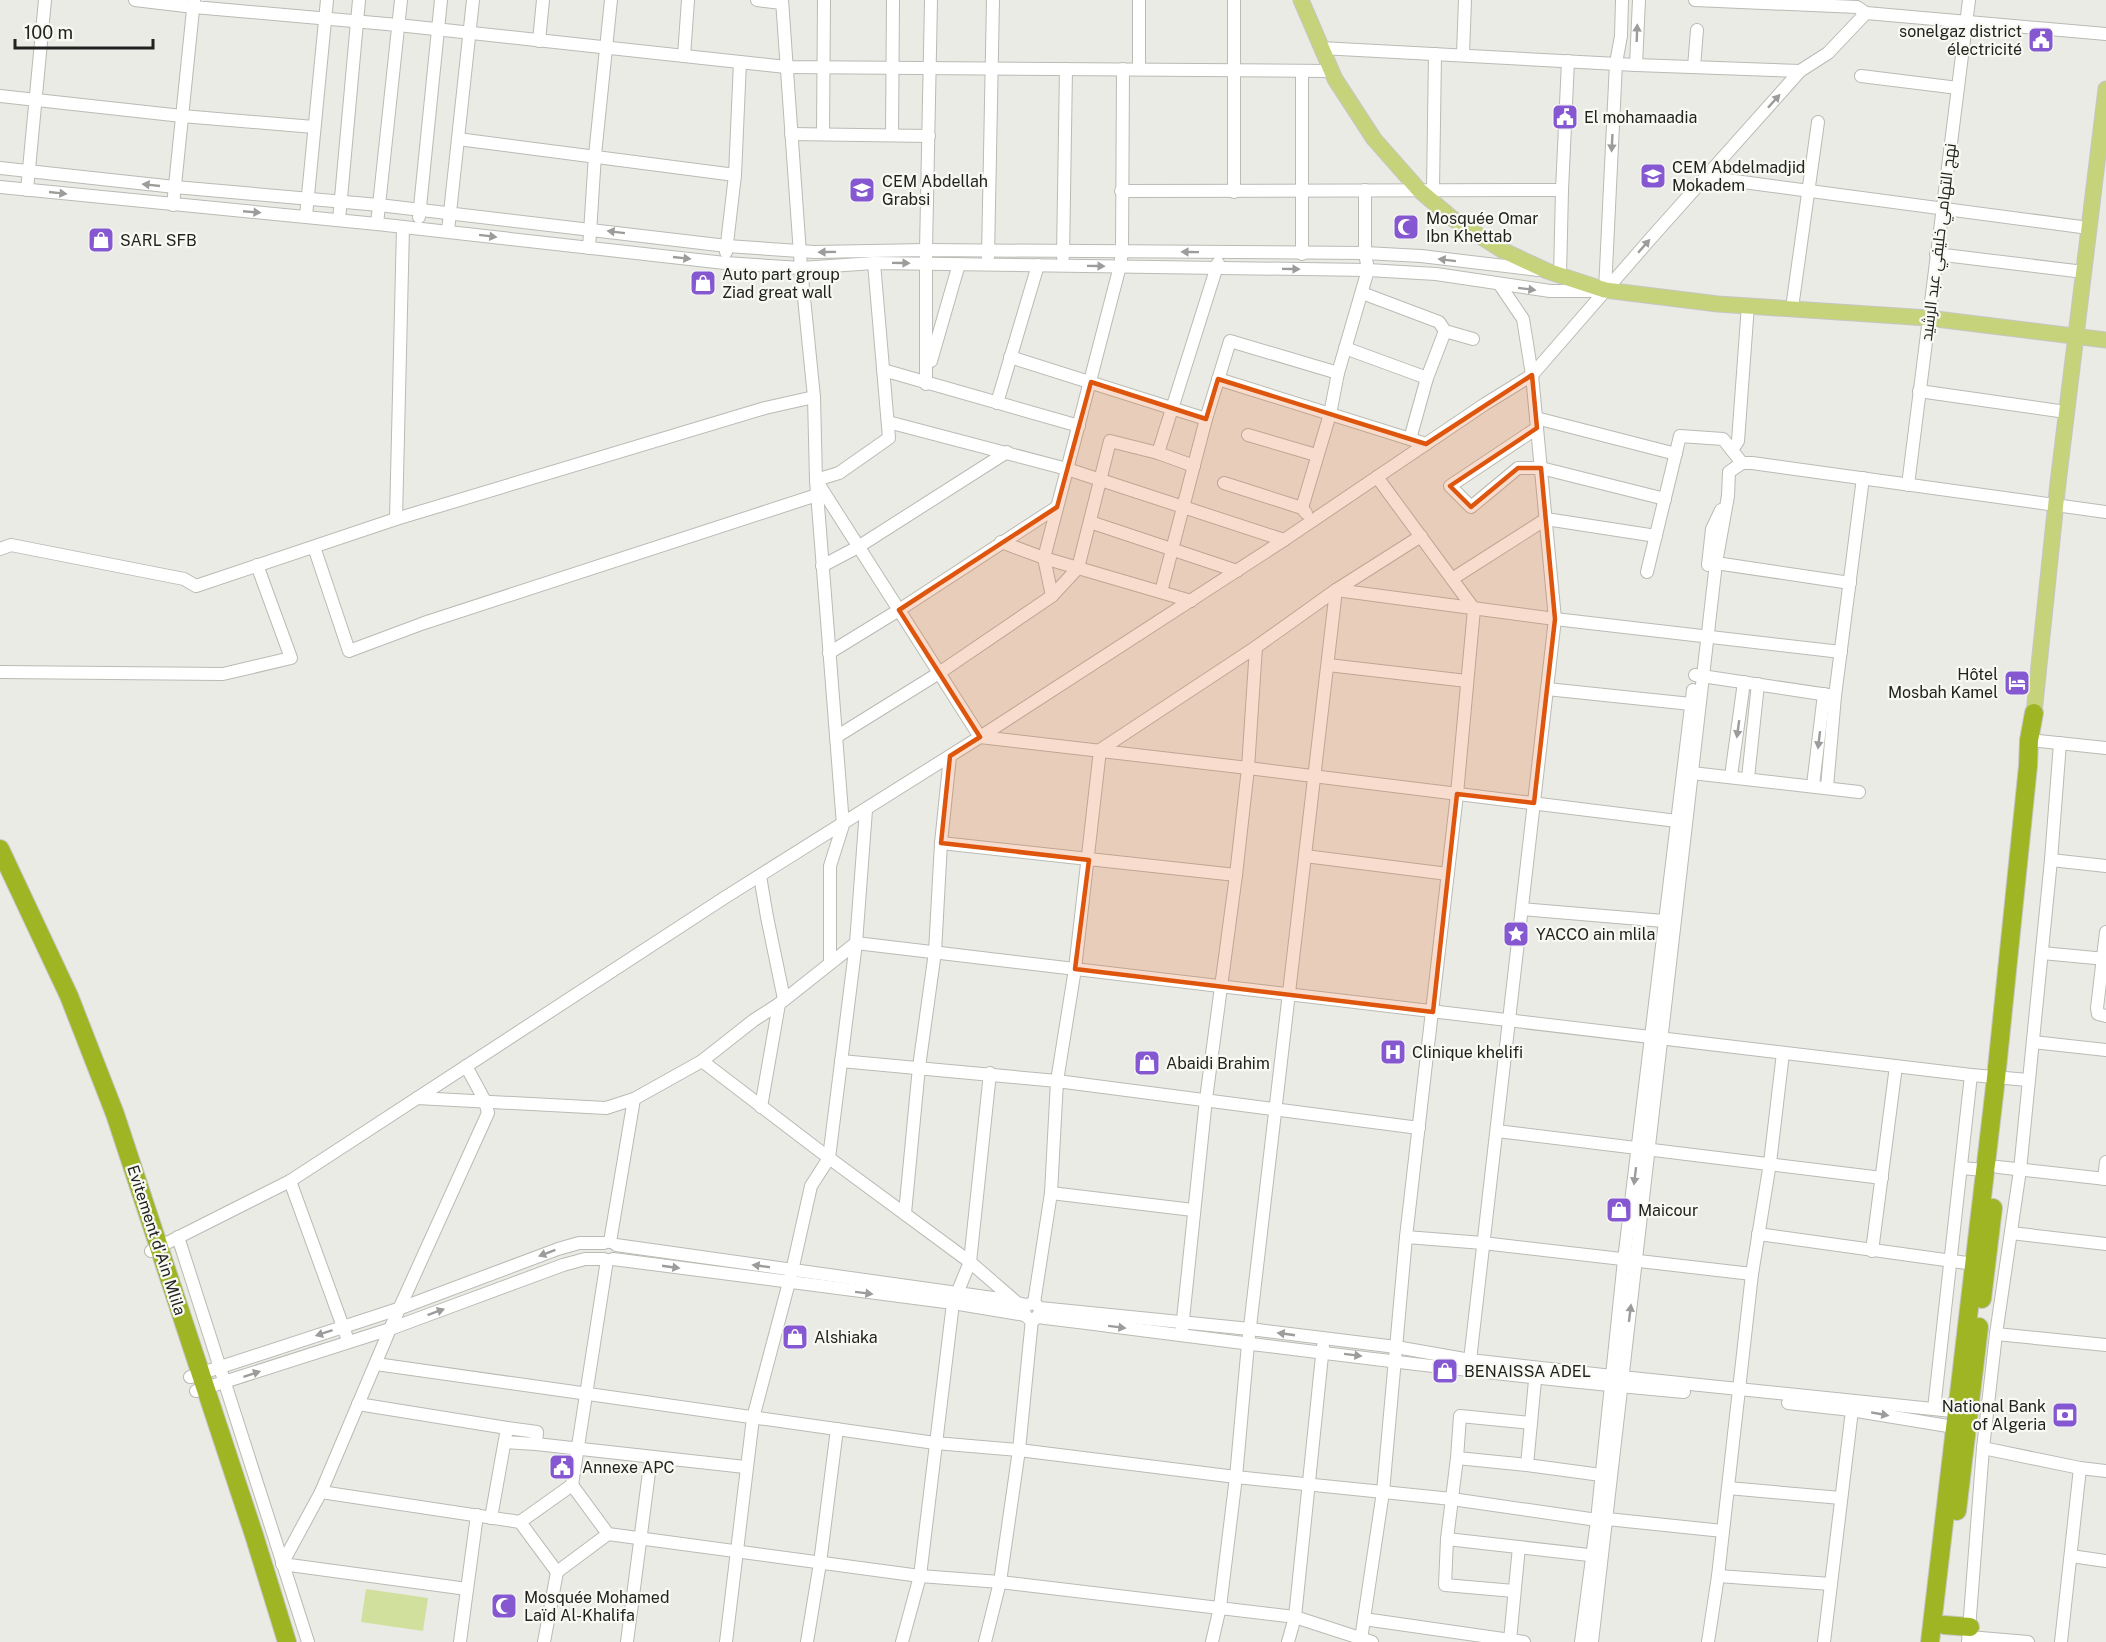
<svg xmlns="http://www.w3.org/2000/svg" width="2106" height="1642" viewBox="0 0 2106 1642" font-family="'Public Sans',Cairo,sans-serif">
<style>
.green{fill:#d2e09e}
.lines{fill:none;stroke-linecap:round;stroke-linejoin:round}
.minor-casing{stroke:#b9bbb4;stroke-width:14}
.major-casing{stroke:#c6c6c5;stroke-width:17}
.highway-casing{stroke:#c6c6c5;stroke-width:20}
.minor{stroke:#fff;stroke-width:12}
.major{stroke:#c6d37b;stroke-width:15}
.highway{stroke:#a0b523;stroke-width:18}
.oneway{fill:#9c9c9b}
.marked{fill:#de560d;fill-opacity:0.2;stroke:#de560d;stroke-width:4.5;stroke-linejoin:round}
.labels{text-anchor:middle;stroke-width:4.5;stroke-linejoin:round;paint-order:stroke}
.poi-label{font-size:16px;fill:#222320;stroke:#f7f9f2;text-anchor:start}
.street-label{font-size:16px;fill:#222320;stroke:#f7f9f2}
</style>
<rect width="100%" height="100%" fill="#eaebe5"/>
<polygon class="green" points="366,1589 428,1598 423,1631 361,1622"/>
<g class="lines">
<g class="minor-casing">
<g id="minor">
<polyline points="135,0 194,7 398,25 786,67 1330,71"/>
<polyline points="757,0 782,3"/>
<polyline points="782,0 801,268 814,397 816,480 843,825 830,866 830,962"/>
<polyline points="1139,0 1139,69"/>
<polyline points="1695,0 1857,7 1866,13 2106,34"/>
<polyline points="539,41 543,0"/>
<polyline points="1321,48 1636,65 1800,71"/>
<polyline points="1463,54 1465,0"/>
<polyline points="684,56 688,0"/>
<polyline points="1636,65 1639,0"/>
<polyline points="1694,67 1697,30"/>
<polyline points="1302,71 1302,254"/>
<polyline points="1861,76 1958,88"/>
<polyline points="0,96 182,116 314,127"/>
<polyline points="791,134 929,136"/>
<polyline points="823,134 824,0"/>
<polyline points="892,135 893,0"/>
<polyline points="458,139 735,175"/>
<polyline points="0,168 175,187 379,205 727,246 814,252 926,250 1365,253 1421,256 1538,270"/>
<polyline points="1705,177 2089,228"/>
<polyline points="0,187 377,224 725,263 801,268 874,263 1368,270 1436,274 1550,291 1601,291"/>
<polyline points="27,190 45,0"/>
<polyline points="1433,190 1435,54"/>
<polyline points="1121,191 1562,190"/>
<polyline points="1234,192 1234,0"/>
<polyline points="173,205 194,0"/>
<polyline points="306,216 327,0"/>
<polyline points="419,217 441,0"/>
<polyline points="339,220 359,0"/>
<polyline points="377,224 401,0"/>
<polyline points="448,231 473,0"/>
<polyline points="589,248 595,155 611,0"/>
<polyline points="726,252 735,175 740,62"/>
<polyline points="1936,254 2084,272"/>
<polyline points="988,257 993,0"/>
<polyline points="1063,257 1066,69"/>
<polyline points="874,263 889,438 839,473 816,480 980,737 1248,768 1677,821"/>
<polyline points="1560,276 1562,190 1568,61"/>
<polyline points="1605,290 1616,63 1621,36 1622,0"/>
<polyline points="1362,293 1439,322 1445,331 1473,339"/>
<polyline points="1792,308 1818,122"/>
<polyline points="1345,348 1427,378"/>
<polyline points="1010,357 1206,419"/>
<polyline points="931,361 959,264"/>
<polyline points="883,370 1079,426"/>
<polyline points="1218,379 1426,444"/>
<polyline points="926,384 926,250 931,0"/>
<polyline points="1919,391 2066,412"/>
<polyline points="997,403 1038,265"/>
<polyline points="1536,418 1676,454"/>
<polyline points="888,422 1067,469 1284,540"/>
<polyline points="1537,428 1450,486 1471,507 1518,468 1541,468 1665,499"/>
<polyline points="1248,435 1316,455"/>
<polyline points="1410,439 1427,378 1445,331"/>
<polyline points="1732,450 1738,441 1748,305"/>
<polyline points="1158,453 1218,263"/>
<polyline points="1224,483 1302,508 1306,513"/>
<polyline points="1908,485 1969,0"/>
<polyline points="1302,508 1330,414 1338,373 1368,270 1365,253 1365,190"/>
<polyline points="396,519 403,227"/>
<polyline points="1090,522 1237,571"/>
<polyline points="1001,542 1044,558 1191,601"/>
<polyline points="314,547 349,651 424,623 823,493"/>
<polyline points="0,549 11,545 184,579 196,586 396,519 765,408 814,397"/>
<polyline points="1716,563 1850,583"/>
<polyline points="1708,565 1712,529 1721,510"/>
<polyline points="822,566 858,547 1007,452"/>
<polyline points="1647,572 1680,436 1723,439 1742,463"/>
<polyline points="1452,579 1546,519 1656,536"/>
<polyline points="1161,592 1206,419 1230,341 1338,373"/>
<polyline points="1052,596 1044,558 1120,266 1122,252 1123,69"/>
<polyline points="829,653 899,610 1057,507"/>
<polyline points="1328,665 1467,681"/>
<polyline points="0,672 223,674 291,658 257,565"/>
<polyline points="1695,675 1835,696 1863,478"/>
<polyline points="1547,689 1691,704"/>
<polyline points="836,737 939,673 1052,596 1078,568 1110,441 1158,453 1194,466"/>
<polyline points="2029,740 2106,748"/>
<polyline points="1692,773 1859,792"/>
<polyline points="1731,776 1744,682"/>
<polyline points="1748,778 1758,684"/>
<polyline points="1813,785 1824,694"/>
<polyline points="1827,787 1835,696"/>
<polyline points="941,843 1236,875"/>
<polyline points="1305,856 1448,874"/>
<polyline points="2051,860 2106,866"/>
<polyline points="760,876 767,917 784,999"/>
<polyline points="1522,909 1664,921"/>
<polyline points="2106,932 2097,1008 2098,1014 2106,1016"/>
<polyline points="2042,953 2106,959"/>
<polyline points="2033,1042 2106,1050"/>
<polyline points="702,1061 829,1158 970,1262 1015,1301"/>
<polyline points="841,1061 1057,1081 1419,1128"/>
<polyline points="466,1066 485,1101 488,1113 390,1329 321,1492 282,1564 467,1589"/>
<polyline points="417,1098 606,1108 634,1099 702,1061 754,1020 779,1004 856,943 1971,1075 2028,1080"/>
<polyline points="761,1107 779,1004"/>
<polyline points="1497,1131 1882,1178"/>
<polyline points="1998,1167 2106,1179"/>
<polyline points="1961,1168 1985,1170"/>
<polyline points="2104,1179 2106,1162"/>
<polyline points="290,1181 346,1335"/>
<polyline points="1051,1193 1193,1210"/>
<polyline points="905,1213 919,1067 935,952 941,843 950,756"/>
<polyline points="2011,1233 2106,1244"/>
<polyline points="1758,1234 1974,1264"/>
<polyline points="178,1237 308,1642"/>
<polyline points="1406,1237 1483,1243 1752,1274"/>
<polyline points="610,1242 634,1099"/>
<polyline points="616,1245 1000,1299 1026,1305"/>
<polyline points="151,1251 290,1181 724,898 980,737 1284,540 1485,404 1532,375 1652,237 1800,71 1828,53 1866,13"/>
<polyline points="1872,1251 1896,1066"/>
<polyline points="613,1259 953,1303 1025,1315"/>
<polyline points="1034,1303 1051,1193 1057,1081 1075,969 1100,750 1256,647 1336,590 1555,619 1841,652"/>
<path d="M1040,1308L1041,1312L1035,1319C1027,1320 1024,1315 1024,1308L1026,1305L1034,1303L1040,1308L1250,1329L1396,1347L1470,1360L1612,1376L1962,1412"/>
<path d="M1038,1317C1253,1344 1468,1373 1684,1392"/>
<polyline points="1182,1329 1206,1099 1236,875 1248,768 1256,647"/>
<polyline points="1996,1334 2106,1345"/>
<polyline points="376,1364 935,1443 1019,1450 1236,1477 1452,1499 1597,1520 1607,1519 1723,1531"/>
<polyline points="1469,1369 1555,619 1532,375 1523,319 1500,285"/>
<polyline points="1536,1370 1527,1465 1601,1475"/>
<polyline points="190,1377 401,1308 558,1249 579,1243 604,1243"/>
<polyline points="196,1391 390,1329 563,1265 585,1259 604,1259"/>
<polyline points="1788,1403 1851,1410 1960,1428"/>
<polyline points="358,1404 507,1428 491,1518"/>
<polyline points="1934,1409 1971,1075"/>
<polyline points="505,1442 536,1444 537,1432 507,1428"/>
<polyline points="536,1444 745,1467"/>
<polyline points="1983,1448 2080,1468 2106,1471"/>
<polyline points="1457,1458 1447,1539 1445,1585 1514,1591"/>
<polyline points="1527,1465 1457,1458 1460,1416 1531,1423"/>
<polyline points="572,1485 607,1260"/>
<polyline points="1728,1488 1841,1498"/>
<polyline points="321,1492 520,1522"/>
<polyline points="608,1534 572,1485 520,1522 557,1572 608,1534 920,1576 1000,1582 1295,1617 1372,1642"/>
<polyline points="1447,1539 1598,1556"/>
<polyline points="2071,1556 2106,1561"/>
<polyline points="1718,1576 1831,1584"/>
<polyline points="1364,1619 1524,1642"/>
<polyline points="1969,1637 2028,1642"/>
<polyline points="1361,1639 1383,1492 1406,1237 1457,794 1474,609 1377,477"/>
<polyline points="1510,1640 1519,1547"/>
<polyline points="460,1642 477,1515"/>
<polyline points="544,1642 557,1572"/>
<polyline points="627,1642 651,1457"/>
<polyline points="726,1642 753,1418 792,1271 811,1186 829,1158 856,943 866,810"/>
<polyline points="807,1642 820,1563 837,1429"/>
<polyline points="902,1642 920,1576 953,1303 970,1262 990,1073"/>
<polyline points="985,1642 1000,1582 1019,1450 1032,1319"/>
<polyline points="1212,1642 1220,1607 1236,1477 1248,1344 1336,590 1421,536"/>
<polyline points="1288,1642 1295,1617 1323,1346"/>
<polyline points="1581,1642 1597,1520 1624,1260 1693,690"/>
<polyline points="1592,1642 1716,563 1728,496 1729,472 1742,463 1752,463 2106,512"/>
<polyline points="1708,1642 1718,1576 1752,1274 1770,1163 1783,1053"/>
<polyline points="1824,1642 1853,1402"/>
<polyline points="1968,1642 1983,1448 1996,1334 2020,1170 2051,860 2060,743"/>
<polyline points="2061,1642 2080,1468"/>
</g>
</g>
<g class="major-casing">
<g id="major">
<polyline points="1301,0 1335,79 1374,139 1419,190 1453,219 1502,250 1547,271 1605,290 1718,304 1928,318 2106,340"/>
<polyline points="2034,713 2058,483 2106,89"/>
</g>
</g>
<g class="highway-casing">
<g id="highway">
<polyline points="0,849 69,996 115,1114 254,1535 287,1642"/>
<polyline points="1982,1299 1993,1208"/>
<polyline points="1957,1511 1979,1327"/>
<polyline points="1944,1625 1970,1627"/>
<polyline points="1930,1642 1996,1078 2028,766 2029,740 2034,713"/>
</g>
</g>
<use href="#minor" class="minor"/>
<use href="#major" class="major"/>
<use href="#highway" class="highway"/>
</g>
<defs><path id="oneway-solid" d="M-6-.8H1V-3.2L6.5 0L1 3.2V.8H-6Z" transform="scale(1.5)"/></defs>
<g class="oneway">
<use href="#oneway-solid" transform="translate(1637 33) rotate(-88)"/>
<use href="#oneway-solid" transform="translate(1774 101) rotate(-48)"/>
<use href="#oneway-solid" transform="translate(1612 143) rotate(93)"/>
<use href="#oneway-solid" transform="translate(151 185) rotate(-174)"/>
<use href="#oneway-solid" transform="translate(58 193) rotate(6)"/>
<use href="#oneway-solid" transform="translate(252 212) rotate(5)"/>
<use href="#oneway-solid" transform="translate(616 232) rotate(-173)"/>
<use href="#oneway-solid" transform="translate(488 236) rotate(7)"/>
<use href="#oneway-solid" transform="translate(1644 246) rotate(-49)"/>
<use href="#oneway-solid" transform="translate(827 252) rotate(179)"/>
<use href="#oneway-solid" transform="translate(1190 252) rotate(-179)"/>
<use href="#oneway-solid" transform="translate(682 258) rotate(6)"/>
<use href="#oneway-solid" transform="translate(1447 260) rotate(-173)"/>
<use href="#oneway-solid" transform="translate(901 263) rotate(1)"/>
<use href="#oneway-solid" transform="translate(1096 266) rotate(1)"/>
<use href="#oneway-solid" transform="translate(1291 269) rotate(1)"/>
<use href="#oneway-solid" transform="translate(1527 289) rotate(7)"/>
<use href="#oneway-solid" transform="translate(1738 729) rotate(98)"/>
<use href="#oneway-solid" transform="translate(1819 740) rotate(97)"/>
<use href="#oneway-solid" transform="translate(1635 1176) rotate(97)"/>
<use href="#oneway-solid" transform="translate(547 1253) rotate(159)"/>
<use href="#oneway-solid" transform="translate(761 1266) rotate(-172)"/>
<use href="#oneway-solid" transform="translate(671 1267) rotate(8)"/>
<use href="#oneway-solid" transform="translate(864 1293) rotate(7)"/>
<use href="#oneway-solid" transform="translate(436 1312) rotate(-20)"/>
<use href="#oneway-solid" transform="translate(1630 1313) rotate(-83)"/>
<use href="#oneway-solid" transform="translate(1117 1327) rotate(7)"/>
<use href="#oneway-solid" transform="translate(324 1333) rotate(162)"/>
<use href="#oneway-solid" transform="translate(1286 1334) rotate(-172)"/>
<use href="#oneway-solid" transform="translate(1353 1355) rotate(7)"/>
<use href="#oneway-solid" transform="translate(252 1374) rotate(-18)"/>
<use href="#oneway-solid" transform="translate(1880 1414) rotate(10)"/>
</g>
<path class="marked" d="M1532,375L1537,428L1450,486L1471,507L1518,468H1541L1555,619L1534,803L1457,794L1433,1012L1075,969L1089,860L941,843L950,756L980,737L899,610L1057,507L1091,382L1206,419L1218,379L1426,444Z"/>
<defs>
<g id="civic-square" transform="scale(1.35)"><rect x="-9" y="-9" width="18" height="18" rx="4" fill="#8557d0" stroke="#f7f9f2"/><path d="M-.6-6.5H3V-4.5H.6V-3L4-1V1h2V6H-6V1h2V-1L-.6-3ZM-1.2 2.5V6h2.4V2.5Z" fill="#fff"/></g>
<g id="school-square" transform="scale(1.35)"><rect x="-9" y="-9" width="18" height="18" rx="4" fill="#8557d0" stroke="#f7f9f2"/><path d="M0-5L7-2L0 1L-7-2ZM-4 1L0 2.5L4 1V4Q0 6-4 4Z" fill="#fff"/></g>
<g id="mosque-square" transform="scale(1.35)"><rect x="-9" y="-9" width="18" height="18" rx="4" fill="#8557d0" stroke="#f7f9f2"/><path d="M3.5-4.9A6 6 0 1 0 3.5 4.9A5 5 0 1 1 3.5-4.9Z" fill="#fff"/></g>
<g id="shop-square" transform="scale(1.35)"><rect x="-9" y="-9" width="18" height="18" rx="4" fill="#8557d0" stroke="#f7f9f2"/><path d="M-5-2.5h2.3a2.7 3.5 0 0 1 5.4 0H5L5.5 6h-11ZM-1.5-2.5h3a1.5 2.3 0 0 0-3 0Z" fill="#fff"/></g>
<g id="hotel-square" transform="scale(1.35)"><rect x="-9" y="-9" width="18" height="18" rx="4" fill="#8557d0" stroke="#f7f9f2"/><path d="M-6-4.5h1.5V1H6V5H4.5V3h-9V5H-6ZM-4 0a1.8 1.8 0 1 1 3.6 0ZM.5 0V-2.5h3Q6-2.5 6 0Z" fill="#fff"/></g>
<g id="sight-square" transform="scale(1.35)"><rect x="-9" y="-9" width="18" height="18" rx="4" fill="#8557d0" stroke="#f7f9f2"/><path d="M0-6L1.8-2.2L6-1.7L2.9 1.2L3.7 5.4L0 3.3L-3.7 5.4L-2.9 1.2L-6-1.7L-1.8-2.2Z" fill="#fff"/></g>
<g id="hospital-square" transform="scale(1.35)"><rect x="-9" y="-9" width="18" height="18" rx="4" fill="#8557d0" stroke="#f7f9f2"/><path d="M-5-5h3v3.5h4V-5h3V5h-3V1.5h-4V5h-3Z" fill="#fff"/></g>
<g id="bank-square" transform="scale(1.35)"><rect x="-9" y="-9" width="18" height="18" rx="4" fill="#8557d0" stroke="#f7f9f2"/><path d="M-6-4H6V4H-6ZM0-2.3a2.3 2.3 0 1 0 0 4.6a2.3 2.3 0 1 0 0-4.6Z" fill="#fff"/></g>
</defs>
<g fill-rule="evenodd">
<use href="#civic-square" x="2041" y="40"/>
<use href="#civic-square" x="1565" y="117"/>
<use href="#school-square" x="1653" y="176"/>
<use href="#school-square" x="862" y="190"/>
<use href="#mosque-square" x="1406" y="227"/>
<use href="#shop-square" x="101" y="240"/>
<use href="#shop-square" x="703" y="283"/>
<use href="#hotel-square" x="2017" y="683"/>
<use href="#sight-square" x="1516" y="934"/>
<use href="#hospital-square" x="1393" y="1052"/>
<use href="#shop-square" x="1147" y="1063"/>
<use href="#shop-square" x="1619" y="1210"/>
<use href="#shop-square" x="795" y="1337"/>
<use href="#shop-square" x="1445" y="1371"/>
<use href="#bank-square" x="2065" y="1415"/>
<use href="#civic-square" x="562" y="1467"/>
<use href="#mosque-square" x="504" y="1606"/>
</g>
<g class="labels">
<g class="poi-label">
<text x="2022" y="37" text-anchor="end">sonelgaz district<tspan x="2022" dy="18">électricité</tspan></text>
<text x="1584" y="123">El mohamaadia</text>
<text x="1672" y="173">CEM Abdelmadjid<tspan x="1672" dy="18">Mokadem</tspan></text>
<text x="882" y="187">CEM Abdellah<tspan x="882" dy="18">Grabsi</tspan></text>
<text x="1426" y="224">Mosquée Omar<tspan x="1426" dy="18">Ibn Khettab</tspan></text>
<text x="120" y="246">SARL SFB</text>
<text x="722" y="280">Auto part group<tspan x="722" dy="18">Ziad great wall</tspan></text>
<text x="1998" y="680" text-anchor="end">Hôtel<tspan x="1998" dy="18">Mosbah Kamel</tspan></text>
<text x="1536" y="940">YACCO ain mlila</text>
<text x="1412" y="1058">Clinique khelifi</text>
<text x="1166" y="1069">Abaidi Brahim</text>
<text x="1638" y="1216">Maicour</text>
<text x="814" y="1343">Alshiaka</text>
<text x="1464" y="1377">BENAISSA ADEL</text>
<text x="2046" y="1412" text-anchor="end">National Bank<tspan x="2046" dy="18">of Algeria</tspan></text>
<text x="582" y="1473">Annexe APC</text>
<text x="524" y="1603">Mosquée Mohamed<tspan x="524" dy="18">Laïd Al-Khalifa</tspan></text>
</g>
<g class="street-label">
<text transform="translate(1938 242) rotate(-83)" y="6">نهج التهامي خليفي عبد الرشيد</text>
<text transform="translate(157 1240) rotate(72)" y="6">Evitement d'Ain Mlila</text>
</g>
</g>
<path d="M15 39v9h138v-9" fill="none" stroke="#222320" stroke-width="3"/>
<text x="24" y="39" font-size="18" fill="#222320" stroke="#f7f9f2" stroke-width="4.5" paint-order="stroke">100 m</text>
</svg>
